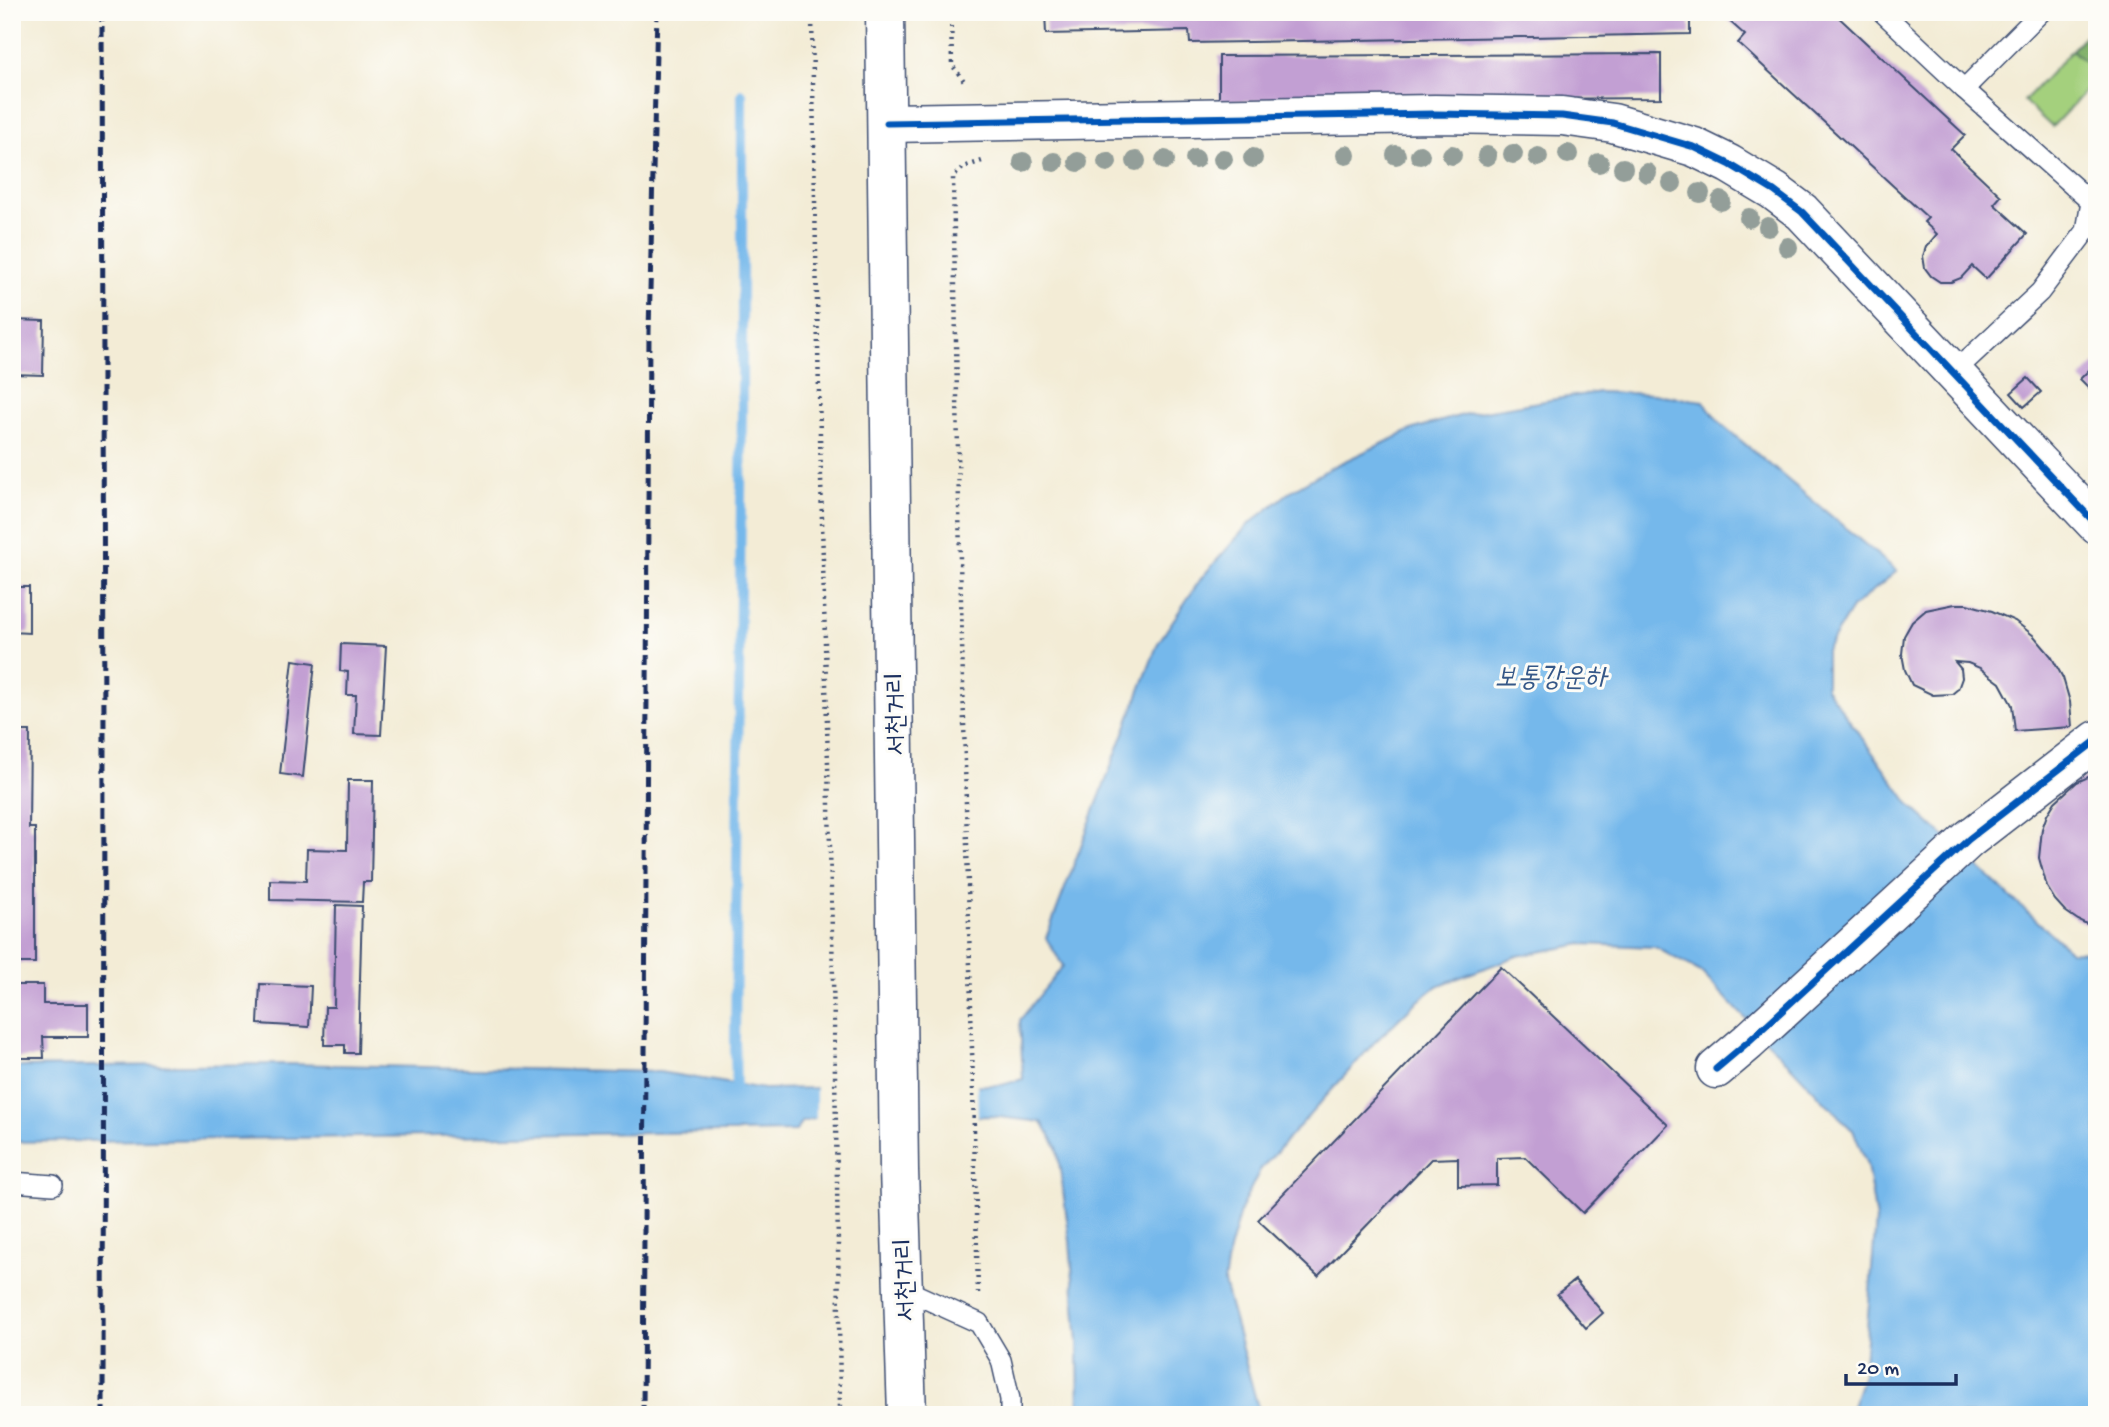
<svg xmlns="http://www.w3.org/2000/svg" width="2109" height="1427" viewBox="0 0 2109 1427" font-family="'Gochi Hand','Poor Story',sans-serif">
<style>
.green{fill:#a4d07d;stroke:#60806e;stroke-width:2}
.forest{fill:#83b26c;stroke:#4f7065;stroke-width:2}
.water{fill:#75b8eb;stroke:#4874a4;stroke-width:2}
.pier{fill:#f3ecd6}
.lines{fill:none;stroke-linecap:round;stroke-linejoin:round}
.stream{stroke:#75b8eb;stroke-width:10}
.building{fill:#c29fd3}
.lane-casing{stroke:#3b4b70;stroke-width:22}
.street-casing{stroke:#3b4b70;stroke-width:41}
.primary-casing{stroke:#3b4b70;stroke-width:41}
.path{stroke:#3b4b70;stroke-width:4.5;stroke-dasharray:2 5;stroke-linecap:butt}
.lane{stroke:#fff;stroke-width:19}
.street{stroke:#fff;stroke-width:38}
.primary{stroke:#fff;stroke-width:38}
.rail{stroke:#1b2f5e;stroke-width:5;stroke-dasharray:10 5;stroke-linecap:butt}
.cycleway-casing{stroke:#fdfcf7;stroke-width:11}
.cycleway{stroke:#0057b8;stroke-width:7}
.tree{fill:#939e99}
.labels{text-anchor:middle;stroke-width:6;stroke-linejoin:round;paint-order:stroke}
.street-label{font-size:26px;fill:#1b2f5e;stroke:#fdfcf7}
.water-label{font-size:28px;font-style:italic;fill:#365888;stroke:#fdfcf7}
</style>
<rect width="100%" height="100%" fill="#fdfcf7"/>
<filter id="ink" filterUnits="userSpaceOnUse"><feTurbulence type="fractalNoise" baseFrequency=".0143" numOctaves="2"/><feDisplacementMap in="SourceGraphic" scale="14" xChannelSelector="R" yChannelSelector="G"/><feConvolveMatrix kernelMatrix="1 2 1 2 8 2 1 2 1" color-interpolation-filters="sRGB"/></filter>
<filter id="wash" filterUnits="userSpaceOnUse"><feTurbulence type="fractalNoise" baseFrequency=".00686" numOctaves="4" result="noise"/><feDisplacementMap in="SourceGraphic" scale="28" xChannelSelector="R" yChannelSelector="G"/><feGaussianBlur stdDeviation="1.57" result="paint"/><feColorMatrix in="noise" values="0 0 0 0 0 0 0 0 0 0 0 0 0 0 0 0 0 1.4 0 .05"/><feComposite in="paint" operator="in"/></filter>
<g filter="url(#wash)">
<rect width="100%" height="100%" fill="#f3ecd6"/>
<polygon class="green" points="2072,50 2097,73 2097,79 2052,127 2024,101"/>
<polygon class="forest" points="2085,35 2097,46 2097,73 2072,50"/>
<polygon class="water" points="1599,392 1654,394 1703,401 1721,424 1897,571 1852,608 1826,650 1826,688 1911,806 2070,951 2097,952 2097,1415 1849,1415 1863,1375 1876,1220 1867,1165 1854,1132 1701,972 1655,947 1582,944 1517,956 1437,986 1411,1007 1373,1044 1260,1170 1241,1208 1229,1251 1224,1283 1260,1415 1079,1415 1078,1344 1070,1241 1057,1147 1042,1122 991,1116 814,1119 801,1122 796,1131 12,1142 12,1067 285,1064 659,1072 764,1089 1002,1085 1023,1079 1020,1020 1063,966 1046,938 1158,643 1202,577 1248,525 1291,491 1334,466 1414,429 1466,414"/>
<polygon class="pier" points="977,1082 978,1120 816,1123 816,1086"/>
<g class="lines">
<polyline class="stream" points="736,1096 735,1040 742,409 742,94"/>
</g>
<g id="blocks">
<g class="building">
<polygon points="1045,12 1690,12 1690,34 1190,43 1189,31 1046,34"/>
<polygon points="1719,12 1833,12 1965,135 1951,149 2001,196 1994,204 2027,234 1986,279 1972,266 1961,278 1951,282 1940,282 1931,276 1925,268 1923,256 1926,247 1937,234 1924,222 1928,218 1738,43 1745,35"/>
<polygon points="1661,54 1661,98 1219,101 1219,56"/>
<polygon points="12,320 44,321 43,375 12,374"/>
<polygon points="2097,362 2097,396 2080,379"/>
<polygon points="2028,378 2041,392 2024,407 2011,393"/>
<polygon points="12,587 29,587 29,633 12,632"/>
<polygon points="1955,604 1967,604 1992,611 2015,621 2034,636 2051,656 2063,678 2070,702 2072,727 2015,731 2012,705 2000,683 1980,668 1968,663 1955,662 1961,669 1962,678 1958,689 1952,694 1933,695 1912,685 1905,670 1902,654 1904,636 1912,622 1926,610"/>
<polygon points="341,644 386,646 381,735 354,734 356,695 347,695 348,672 340,671"/>
<polygon points="293,660 315,663 303,777 280,774"/>
<polygon points="12,731 30,731 29,828 35,828 35,963 12,963"/>
<polygon points="2097,773 2097,929 2078,920 2065,911 2055,900 2047,887 2039,858 2042,829 2047,815 2055,802 2077,782"/>
<polygon points="348,780 373,780 371,882 363,882 362,902 270,900 270,880 306,881 307,849 347,850"/>
<polygon points="336,905 362,906 358,1053 345,1053 345,1045 324,1045 325,1007 334,1007"/>
<polygon points="1501,967 1668,1125 1583,1213 1525,1157 1497,1158 1497,1185 1458,1186 1458,1158 1431,1159 1318,1276 1258,1220"/>
<polygon points="260,984 311,986 309,1027 258,1024"/>
<polygon points="12,985 43,985 43,1004 88,1004 88,1037 43,1037 44,1058 12,1058"/>
<polygon points="1575,1280 1603,1313 1586,1328 1557,1294"/>
</g>
</g>
</g>
<g filter="url(#ink)">
<use href="#blocks" fill-opacity="0" stroke="#3b4b70" stroke-width="2"/>
<g class="lines">
<g class="lane-casing">
<g id="lane">
<polyline points="1882,12 1964,89 2091,202 2086,231 2040,292 1953,373"/>
<polyline points="1964,89 2041,12"/>
<polyline points="12,1182 53,1185"/>
<polyline points="904,1289 979,1323 1001,1360 1010,1399 1010,1415"/>
</g>
</g>
<g class="street-casing">
<g id="street">
<polyline points="887,123 1435,114 1562,116 1613,123 1694,147 1729,164 1774,191 1802,212 2097,525"/>
<polyline points="1716,1069 1748,1042 1969,839 2097,740"/>
</g>
</g>
<g class="primary-casing">
<polyline id="primary" points="885,12 899,1170 907,1415"/>
</g>
<g class="path">
<path d="M812,12C818,480 836,947 840,1415"/>
<polyline points="951,12 952,65 965,82"/>
<polyline points="978,1293 960,560 953,177 964,167 982,161"/>
</g>
<use href="#lane" class="lane"/>
<use href="#street" class="street"/>
<use href="#primary" class="primary"/>
<g class="rail">
<polyline points="102,12 104,736 103,1415"/>
<polyline points="643,1415 649,331 657,12"/>
</g>
<g class="cycleway-casing">
<g id="cycleway">
<polyline points="887,123 1435,114 1562,116 1613,123 1694,147 1729,164 1774,191 1802,212 2097,525"/>
<polyline points="1716,1069 1748,1042 1969,839 2097,740"/>
</g>
</g>
<use href="#cycleway" class="cycleway"/>
</g>
<g class="tree">
<circle cx="1513" cy="154" r="10"/>
<circle cx="1568" cy="154" r="10"/>
<circle cx="1346" cy="155" r="10"/>
<circle cx="1396" cy="155" r="10"/>
<circle cx="1420" cy="155" r="10"/>
<circle cx="1452" cy="155" r="10"/>
<circle cx="1487" cy="156" r="10"/>
<circle cx="1538" cy="157" r="10"/>
<circle cx="1253" cy="158" r="10"/>
<circle cx="1195" cy="159" r="10"/>
<circle cx="1223" cy="159" r="10"/>
<circle cx="1165" cy="160" r="10"/>
<circle cx="1136" cy="161" r="10"/>
<circle cx="1023" cy="162" r="10"/>
<circle cx="1054" cy="162" r="10"/>
<circle cx="1078" cy="162" r="10"/>
<circle cx="1107" cy="162" r="10"/>
<circle cx="1599" cy="163" r="10"/>
<circle cx="1623" cy="168" r="10"/>
<circle cx="1647" cy="173" r="10"/>
<circle cx="1672" cy="183" r="10"/>
<circle cx="1700" cy="193" r="10"/>
<circle cx="1721" cy="201" r="10"/>
<circle cx="1749" cy="218" r="10"/>
<circle cx="1768" cy="227" r="10"/>
<circle cx="1788" cy="247" r="10"/>
</g>
</g>
<g class="labels">
<g class="street-label">
<text transform="translate(894 714) rotate(-91)" y="9">서천거리</text>
<text transform="translate(903 1280) rotate(-92)" y="9">서천거리</text>
</g>
<g class="water-label">
<text x="1551" y="685">보통강운하</text>
</g>
</g>
<rect width="2109" height="1427" fill="none" stroke="#fdfcf7" stroke-width="42"/>
<path d="M1846 1374v10h110v-10" fill="none" stroke="#1b2f5e" stroke-width="3.5"/>
<text x="1857" y="1374" font-size="21" fill="#1b2f5e" stroke="#fdfcf7" stroke-width="5" paint-order="stroke">20 m</text>
</svg>
